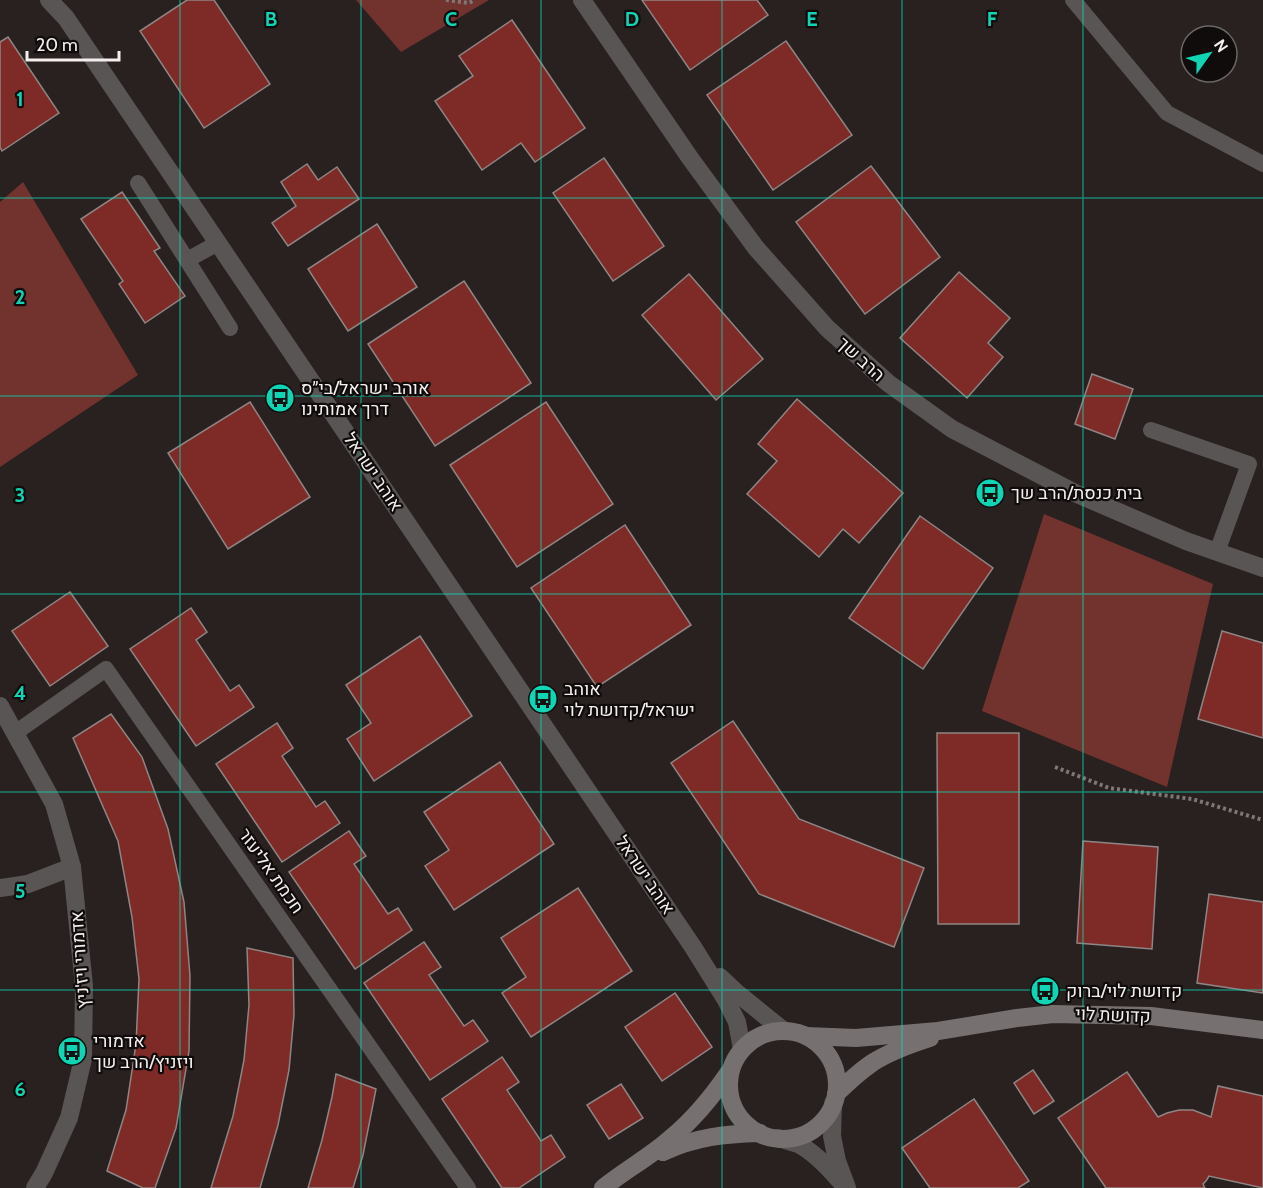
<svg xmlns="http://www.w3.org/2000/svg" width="1263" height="1188" viewBox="0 0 1263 1188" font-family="Cabin,Heebo,sans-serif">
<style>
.green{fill:#72322d}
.building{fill:#7e2a26;stroke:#8e8584;stroke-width:1.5}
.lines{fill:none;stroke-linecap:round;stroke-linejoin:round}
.path{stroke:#7d7776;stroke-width:4;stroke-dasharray:3 3;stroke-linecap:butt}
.lane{stroke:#585554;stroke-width:16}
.street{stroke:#585554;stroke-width:18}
.secondary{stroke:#767070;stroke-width:18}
.grid{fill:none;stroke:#10d5b4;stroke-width:1.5;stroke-opacity:0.55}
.labels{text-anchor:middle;stroke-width:4.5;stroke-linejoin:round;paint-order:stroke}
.street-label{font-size:18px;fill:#f4efee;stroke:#0f0c0b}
.poi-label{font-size:18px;fill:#f4efee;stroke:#0f0c0b;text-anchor:start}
.grid-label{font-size:20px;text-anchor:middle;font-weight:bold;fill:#10d5b4;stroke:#0f0c0b;stroke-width:4.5;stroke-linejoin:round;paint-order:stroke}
</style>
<rect width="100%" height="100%" fill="#282120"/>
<g class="green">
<polygon points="356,0 489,0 401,52"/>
<polygon points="23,182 138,375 0,467 0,202"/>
<polygon points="1044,514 1213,584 1167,787 982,711"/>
</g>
<g class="building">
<polygon points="187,0 214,0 270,84 204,128 140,31"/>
<polygon points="642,0 757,0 768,15 690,70"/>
<polygon points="512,20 585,128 535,162 521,143 482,170 435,101 473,76 459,56"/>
<polygon points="8,37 59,113 2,151 0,147 0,42"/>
<polygon points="786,41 852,135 773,190 707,95"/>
<polygon points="604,158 664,246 613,281 553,193"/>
<polygon points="307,164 318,180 337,167 359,199 288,246 272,223 296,206 281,182"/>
<polygon points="871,166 940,257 865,314 796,222"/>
<polygon points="122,192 160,248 154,251 185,296 145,323 119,284 123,281 81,219"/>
<polygon points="377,224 417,287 348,331 308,269"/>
<polygon points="959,272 1010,318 988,343 1003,357 967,398 900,338"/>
<polygon points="689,274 763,359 716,400 642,315"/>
<polygon points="464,281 531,383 435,446 368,344"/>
<polygon points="1092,374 1133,389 1115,439 1075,424"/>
<polygon points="797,399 903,493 859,543 843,529 819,557 747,494 777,461 758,444"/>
<polygon points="250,402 310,497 228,549 168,453"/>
<polygon points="546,402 613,504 517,567 450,465"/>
<polygon points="920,516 993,568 923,669 849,618"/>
<polygon points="625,525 691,625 597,687 531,588"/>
<polygon points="70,592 108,646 50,686 12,631"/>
<polygon points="191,608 207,632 196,640 230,691 239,685 254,707 196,746 130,649"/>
<polygon points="1222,631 1263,643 1263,738 1198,719"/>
<polygon points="420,636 472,716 374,781 347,739 371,723 346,685"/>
<polygon points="111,714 142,757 168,829 184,902 190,976 189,1051 176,1128 155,1188 143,1188 107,1171 126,1110 136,1044 139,979 132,917 118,841 73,738"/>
<polygon points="733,721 799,819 924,868 894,947 759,894 671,763"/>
<polygon points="277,723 293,748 282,756 316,807 325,801 340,823 282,862 216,764"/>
<polygon points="937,733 1019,733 1019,924 938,924"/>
<polygon points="500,762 554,844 454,910 425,866 449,850 424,812"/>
<polygon points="349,831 366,856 354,864 388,914 398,908 412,930 355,969 289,872"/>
<polygon points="1083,841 1158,847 1152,949 1077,943"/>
<polygon points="578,888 632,971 531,1037 502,993 526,977 501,938"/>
<polygon points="1209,894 1263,902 1263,993 1197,983"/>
<polygon points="424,942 441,967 429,975 464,1026 473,1020 488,1041 430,1080 364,983"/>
<polygon points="247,948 293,958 294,1015 289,1070 278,1125 260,1188 211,1188 233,1116 244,1060 249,1005"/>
<polygon points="675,993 712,1047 662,1081 625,1027"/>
<polygon points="502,1057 519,1082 507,1090 541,1141 551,1135 565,1157 519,1188 502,1188 442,1099"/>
<polygon points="1033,1070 1054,1101 1034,1114 1014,1083"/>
<polygon points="1127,1072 1158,1117 1167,1113 1179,1110 1193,1110 1211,1117 1218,1086 1263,1096 1263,1188 1209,1176 1206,1181 1203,1184 1205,1188 1106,1188 1058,1118"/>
<polygon points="336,1074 376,1089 363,1155 353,1188 308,1188 322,1140 332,1097"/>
<polygon points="621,1084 643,1118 609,1139 587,1105"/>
<polygon points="974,1099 1029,1181 1018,1188 930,1188 902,1148"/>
</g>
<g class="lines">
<g class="path">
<polyline points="446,0 469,3 475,0"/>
<polyline points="1055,767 1109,788 1192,799 1263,820"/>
</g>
<g class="lane">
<polyline points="1073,0 1167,113 1263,164"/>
<polyline points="138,183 230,328"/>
<polyline points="187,260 218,243"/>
<polyline points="1151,430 1249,464 1217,552"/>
<polyline points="15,733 106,669 468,1188"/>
</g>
<g class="street">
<polyline points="49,0 66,18 693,947 726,1000 737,1022 742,1049"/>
<polyline points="582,0 690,158 756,248 827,328 888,383 952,429 1077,494 1186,541 1263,568"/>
<polyline points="0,706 54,804 72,867 84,986 83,1059 69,1118 44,1173 35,1188"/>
<polyline points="0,888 28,884 72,867"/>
<polyline points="720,977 737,993 784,1031"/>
<polyline points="833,1103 832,1136 837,1161 847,1188"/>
<path d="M778,1138C785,1140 792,1142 798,1144C814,1152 828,1167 840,1181"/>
</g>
<g class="secondary">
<circle cx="783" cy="1085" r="54"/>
<polyline points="806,1036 856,1038 938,1031 1017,1018 1053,1014 1151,1016 1263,1030"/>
<path d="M836,1094C847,1083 859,1072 872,1063C889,1052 911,1044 930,1038"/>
<path d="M663,1152C696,1137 724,1134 760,1133"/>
<path d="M603,1188C625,1170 650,1157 671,1138C694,1119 712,1097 729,1072"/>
</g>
</g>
<path class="grid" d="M180,0V1188M361,0V1188M541,0V1188M722,0V1188M902,0V1188M1083,0V1188M0,198H1263M0,396H1263M0,594H1263M0,792H1263M0,990H1263"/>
<defs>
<g id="bus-disc" transform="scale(1.5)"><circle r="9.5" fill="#10d5b4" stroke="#0f0c0b"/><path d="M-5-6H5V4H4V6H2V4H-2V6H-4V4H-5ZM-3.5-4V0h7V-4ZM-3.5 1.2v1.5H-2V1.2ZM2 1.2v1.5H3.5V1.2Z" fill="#111"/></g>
</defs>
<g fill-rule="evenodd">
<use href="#bus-disc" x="280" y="398"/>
<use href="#bus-disc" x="990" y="493"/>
<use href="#bus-disc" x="543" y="699"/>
<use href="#bus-disc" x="1045" y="991"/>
<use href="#bus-disc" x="72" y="1051"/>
</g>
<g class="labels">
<g class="street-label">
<text transform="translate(861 359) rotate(42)" y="6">הרב שך</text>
<text transform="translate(373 472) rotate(56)" y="6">אוהב ישראל</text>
<text transform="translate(271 871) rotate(55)" y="6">חכמת אליעזר</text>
<text transform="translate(645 875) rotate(56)" y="6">אוהב ישראל</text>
<text transform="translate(80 960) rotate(-94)" y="6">אדמורי ויז'ניץ</text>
<text transform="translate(1113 1015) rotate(2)" y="6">קדושת לוי</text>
</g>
<g class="poi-label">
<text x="301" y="394">אוהב ישראל/בי״ס<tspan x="301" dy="21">דרך אמותינו</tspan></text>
<text x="1011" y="499">בית כנסת/הרב שך</text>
<text x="564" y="695">אוהב<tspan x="564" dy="21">ישראל/קדושת לוי</tspan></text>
<text x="1066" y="997">קדושת לוי/ברוק</text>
<text x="93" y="1047">אדמורי<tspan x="93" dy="21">ויזניץ/הרב שך</tspan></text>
</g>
</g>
<g class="grid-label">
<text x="271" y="26">B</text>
<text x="451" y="26">C</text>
<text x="632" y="26">D</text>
<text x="812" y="26">E</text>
<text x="992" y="26">F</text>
<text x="20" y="106">1</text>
<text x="20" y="304">2</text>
<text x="20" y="502">3</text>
<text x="20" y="700">4</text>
<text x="20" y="898">5</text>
<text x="20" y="1096">6</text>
</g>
<g transform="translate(1209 54) rotate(56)"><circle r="28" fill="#0f0c0b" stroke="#6b6766" stroke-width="1.5"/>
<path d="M0-4.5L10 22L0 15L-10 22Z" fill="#10d5b4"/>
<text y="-9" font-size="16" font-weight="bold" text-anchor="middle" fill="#f4efee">N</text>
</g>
<path d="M27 51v9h92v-9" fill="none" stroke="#f4efee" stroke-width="3"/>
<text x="36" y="51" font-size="18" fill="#f4efee" stroke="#0f0c0b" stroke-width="4.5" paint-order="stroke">20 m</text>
</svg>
